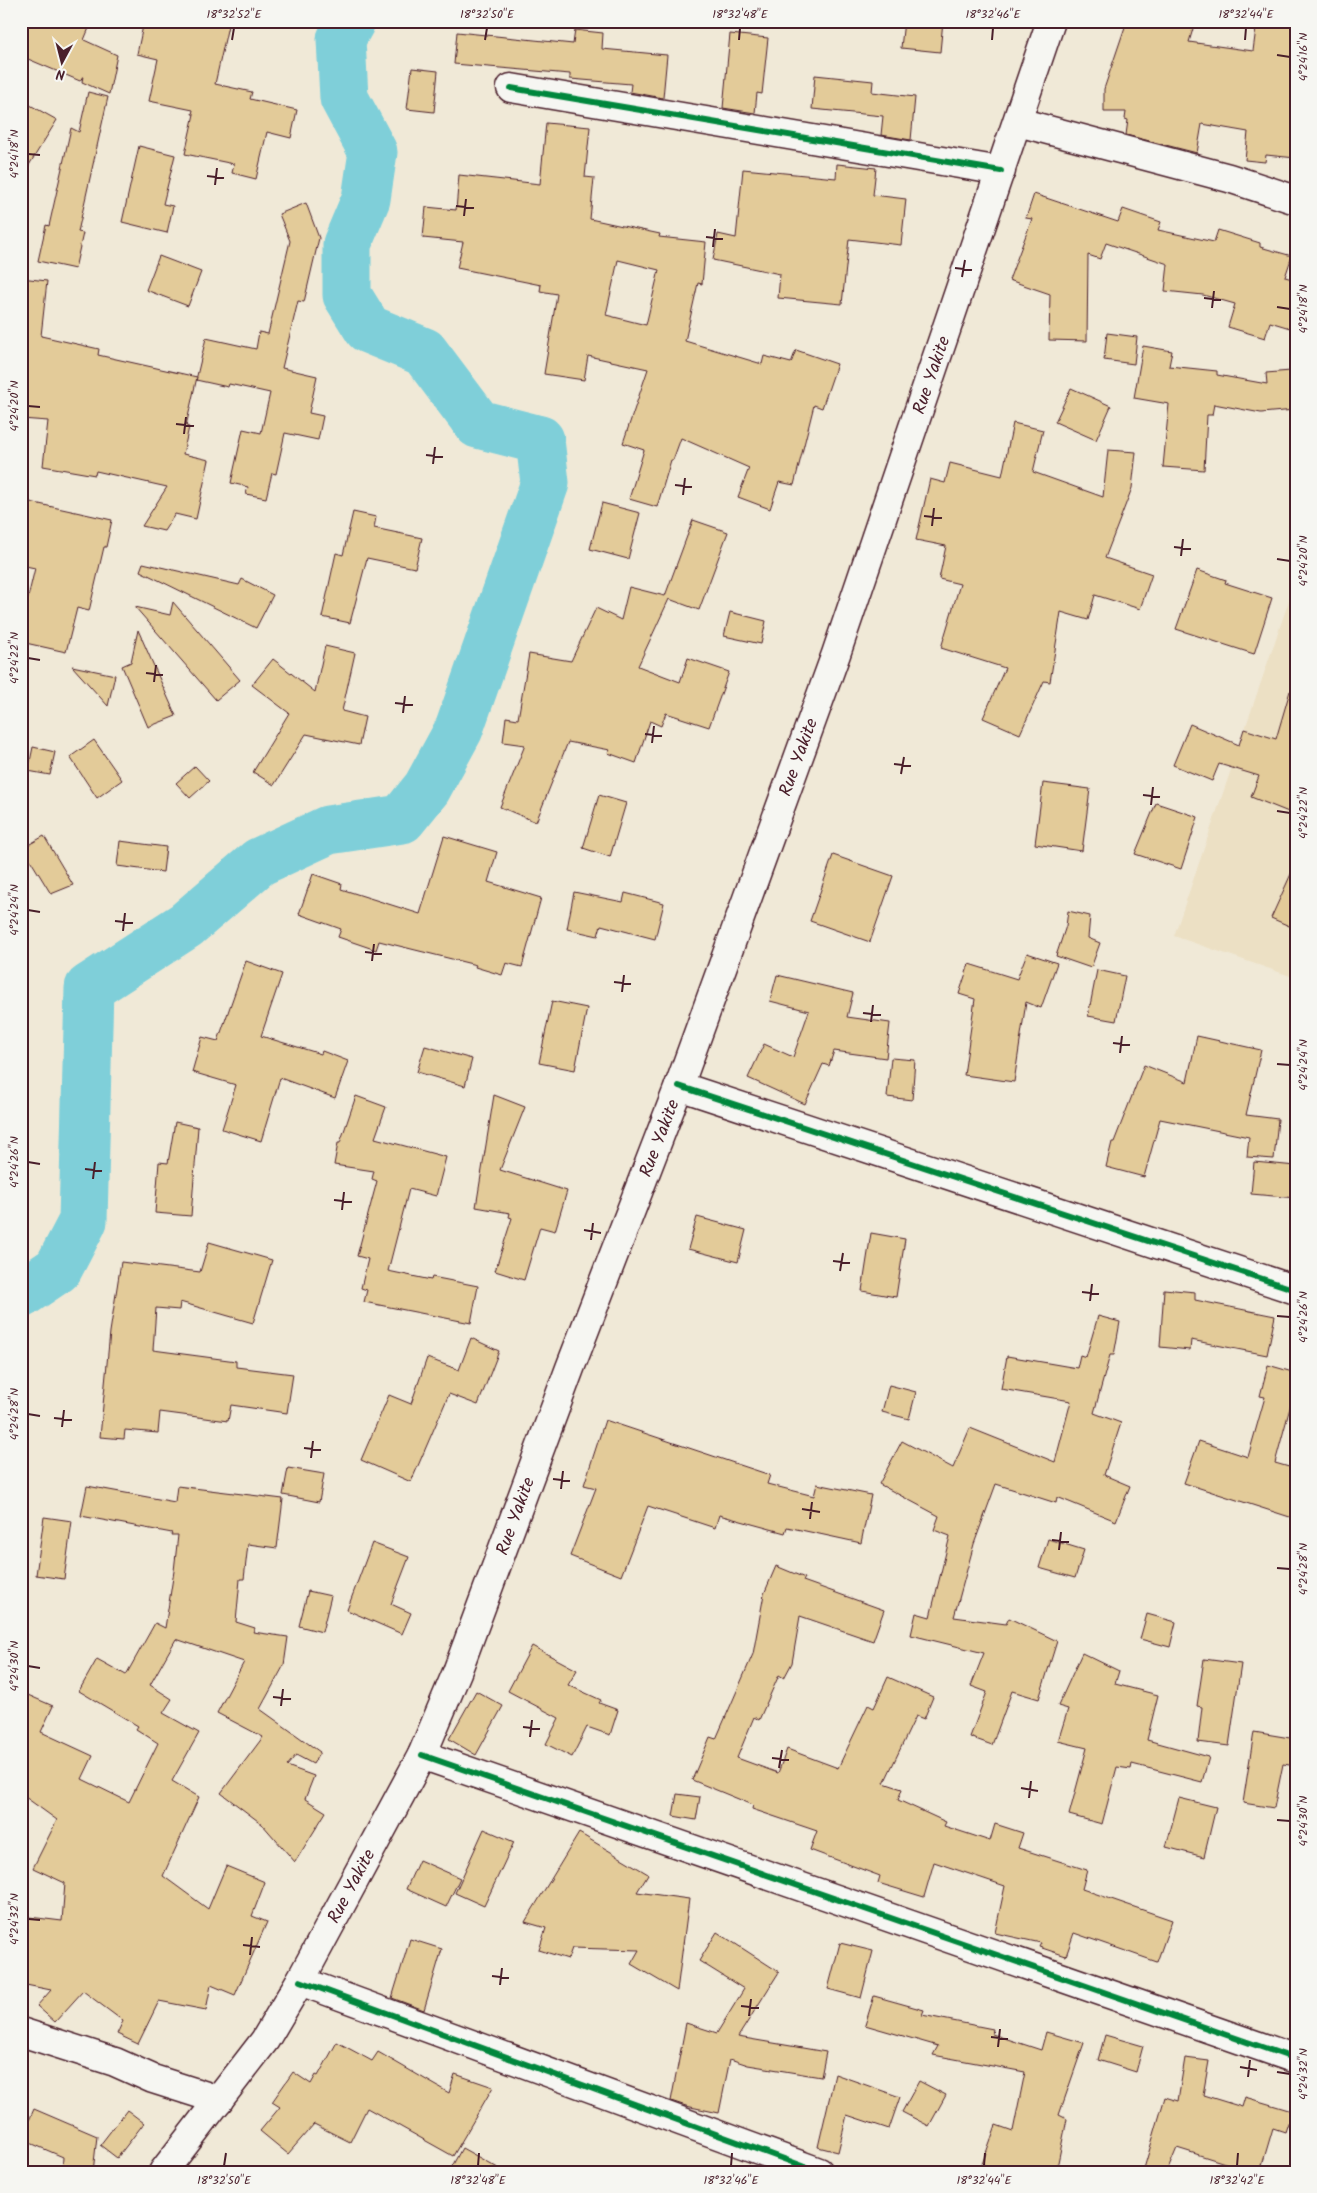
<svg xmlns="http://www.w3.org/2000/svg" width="1317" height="2193" viewBox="0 0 1317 2193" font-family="Kalam,sans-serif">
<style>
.built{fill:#ece0c4}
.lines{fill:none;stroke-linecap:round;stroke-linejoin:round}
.river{stroke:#7fcfd9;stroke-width:49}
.building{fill:#e3cb99;stroke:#4a1f2b;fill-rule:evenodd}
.street-casing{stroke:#4a1f2b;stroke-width:31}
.secondary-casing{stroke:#4a1f2b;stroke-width:31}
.street{stroke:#f6f6f2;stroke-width:28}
.secondary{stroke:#f6f6f2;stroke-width:28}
.cycleway-casing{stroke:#f6f6f2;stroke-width:9}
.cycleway{stroke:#00873e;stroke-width:6}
.ticks{fill:none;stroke:#4a1f2b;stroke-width:2}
.labels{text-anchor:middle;stroke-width:4;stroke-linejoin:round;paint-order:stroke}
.street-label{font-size:18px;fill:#4a1f2b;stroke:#f6f6f2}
.neatline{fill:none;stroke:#4a1f2b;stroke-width:2}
.ticks-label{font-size:12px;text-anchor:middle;fill:#4a1f2b}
</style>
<rect width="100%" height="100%" fill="#f0e9d7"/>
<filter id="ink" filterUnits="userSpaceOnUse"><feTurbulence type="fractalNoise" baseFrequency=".02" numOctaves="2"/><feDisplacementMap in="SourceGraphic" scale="10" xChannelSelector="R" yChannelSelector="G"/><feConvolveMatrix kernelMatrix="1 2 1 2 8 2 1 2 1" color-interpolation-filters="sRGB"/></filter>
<g filter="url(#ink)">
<polygon class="built" points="1296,580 1296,978 1174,936"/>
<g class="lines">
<polyline class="river" points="21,1294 58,1269 83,1221 89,988 186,925 259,862 328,830 402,819 427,788 459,729 545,483 540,440 478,424 424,352 368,329 347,295 347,244 366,199 373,152 344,98 341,39 351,21"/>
</g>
<g class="building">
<polygon points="21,21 92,21 84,40 117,55 109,94 82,82 83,76 80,81 21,56"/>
<polygon points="144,21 229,21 215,84 252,92 250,99 297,110 291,138 267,132 256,179 232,173 234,164 185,154 194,114 192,114 193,110 149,101 158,59 137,54"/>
<polygon points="904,21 943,21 940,52 901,48"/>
<polygon points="1127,21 1165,21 1193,29 1189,42 1253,51 1257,21 1296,21 1296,158 1266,155 1265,162 1245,160 1248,132 1202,124 1197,153 1126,135 1128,120 1125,119 1126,112 1104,112 1104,89"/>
<polygon points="575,30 603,33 602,49 667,55 663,98 630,92 631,84 570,79 570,74 454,64 457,32 573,44"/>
<polygon points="730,34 768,38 762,94 757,93 755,113 723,108"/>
<polygon points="412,68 438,71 434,112 407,109"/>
<polygon points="815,75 873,81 872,92 915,97 911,140 881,135 883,116 812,109"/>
<polygon points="88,92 108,97 78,232 83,233 75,269 38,261 46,225 49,226 71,128 79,132"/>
<polygon points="21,100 57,120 21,178"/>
<path d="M546,123L590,127L585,177L594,178L590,219L660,234L659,237L706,242L702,284L698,283L685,341L762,364L764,356L791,363L796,350L837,364L822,408L814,405L794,485L779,482L770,509L738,497L749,468L681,438L673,460H671L657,507L629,499L644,450L623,443L648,369L588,356L584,380L544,374L557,294L540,291L541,285L457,268L463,242L423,238L426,207L456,210L459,175L540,184ZM618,260L659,270L646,325L606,315Z"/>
<polygon points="139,146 175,155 163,204 173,206 167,233 122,222"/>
<polygon points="837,164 876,168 873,195 906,199 901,245 849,239 842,304 778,298 780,274 713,260 718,234 736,238 743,169 836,178"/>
<polygon points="1034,194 1118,222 1123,209 1161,222 1158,230 1214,242 1218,230 1260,243 1260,247 1292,256 1285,277 1296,280 1296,308 1290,328 1270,322 1265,338 1228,327 1235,304 1203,295 1165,291 1168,264 1106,243 1100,259 1088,255 1087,341 1049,340 1050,294 1009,280 1032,219 1026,218"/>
<polygon points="306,203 319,238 304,302 298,301 282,368 317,376 309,413 323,416 318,440 285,433 276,474 272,473 266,498 246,494 248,487 231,483 243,429 261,433 270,393 229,384 228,387 196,380 206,338 256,349 259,332 268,334 290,241 279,214"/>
<polygon points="159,256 201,272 188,306 146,290"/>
<polygon points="21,278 47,281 41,336 99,349 98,355 197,377 186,426 189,427 183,454 209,460 196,519 175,514 164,531 142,526 167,487 96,471 95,475 43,466 48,421 21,419"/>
<polygon points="1107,333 1137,337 1134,364 1104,360"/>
<polygon points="1143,346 1172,351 1169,366 1217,371 1217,375 1267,384 1266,373 1291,371 1295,410 1261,413 1214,404 1212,415 1207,415 1204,470 1163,467 1169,404 1134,398"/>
<polygon points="1071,388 1111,406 1096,440 1055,422"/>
<polygon points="1013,423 1043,430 1033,472 1103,497 1108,450 1136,452 1132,488 1105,558 1152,574 1140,609 1095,595 1088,620 1061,612 1050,682 1044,681 1020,734 983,718 1005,668 941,648 960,584 939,579 946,546 916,540 930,479 945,483 950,463 1002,476"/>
<polygon points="21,500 112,520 106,547 104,547 89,611 77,608 66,652 21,642 21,627 35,568 21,565"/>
<polygon points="602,503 640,513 628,559 590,549"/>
<polygon points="353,512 376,517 374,528 422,538 415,568 367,558 350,623 322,617 336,553 343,555"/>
<polygon points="693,520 728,532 699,610 669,599 638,666 680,682 688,658 729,672 709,727 666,713 661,726 650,721 636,763 608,753 610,750 568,742 536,822 500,807 525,745 503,742 506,717 518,719 529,654 571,661 596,608 621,620 629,587 665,596"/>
<polygon points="143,563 239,585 242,579 273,595 256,628 140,571"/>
<polygon points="1197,570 1226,580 1225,583 1272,598 1254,654 1176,629"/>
<polygon points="173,602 240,680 216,700 135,607 170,615"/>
<polygon points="730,612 766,621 761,644 724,636"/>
<polygon points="138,630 176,716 148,727 122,666 131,662"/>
<polygon points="325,646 355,653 342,711 365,717 359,745 306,734 274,785 253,772 289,713 252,685 273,659 315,692"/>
<polygon points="72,666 115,675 108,706"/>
<polygon points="1290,691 1296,692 1296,815 1251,797 1259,776 1219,764 1212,781 1173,765 1190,724 1239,745 1244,729 1276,739"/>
<polygon points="94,740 122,780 97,798 70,757"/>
<polygon points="33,747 55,752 50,775 28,771"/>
<polygon points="195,766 209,781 190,798 176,783"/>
<polygon points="1043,783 1090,789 1082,851 1035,844"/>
<polygon points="599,795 626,803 610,857 583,848"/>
<polygon points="1156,803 1198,817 1181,869 1135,854"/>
<polygon points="44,836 73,885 51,894 23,848"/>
<polygon points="444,836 497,852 488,882 541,898 522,967 506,963 502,975 475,967 476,965 379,941 376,950 338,937 341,929 299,914 313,874 342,884 341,889 420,914"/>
<polygon points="120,841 166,847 163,872 117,866"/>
<polygon points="833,855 893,876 870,942 810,921"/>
<polygon points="1296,863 1296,929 1271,918"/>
<polygon points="574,892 623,902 625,893 664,903 655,939 601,925 598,936 567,929"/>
<polygon points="1068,911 1090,916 1088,938 1100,943 1091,968 1056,956 1066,926"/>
<polygon points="1027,953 1057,963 1041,1008 1026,1002 1014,1082 964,1075 975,999 959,994 969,964 1017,979"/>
<polygon points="246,961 282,974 261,1036 321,1054 322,1051 348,1061 335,1098 280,1078 261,1141 222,1129 236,1085 192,1072 202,1037 218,1041"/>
<polygon points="1097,970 1125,976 1116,1021 1088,1016"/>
<polygon points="777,975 853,993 847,1017 890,1023 886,1058 834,1051 829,1066 823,1064 805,1104 748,1078 764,1044 793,1057 809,1011 770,1001"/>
<polygon points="552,1001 587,1008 575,1070 539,1063"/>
<polygon points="1197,1036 1261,1050 1246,1115 1278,1119 1274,1159 1247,1157 1249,1137 1160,1119 1144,1177 1106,1167 1112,1142 1114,1142 1144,1065 1187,1082"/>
<polygon points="425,1046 472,1059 465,1086 417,1072"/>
<polygon points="891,1058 915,1060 912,1100 887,1097"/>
<polygon points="494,1095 525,1107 500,1170 567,1191 555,1231 540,1227 524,1280 495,1271 512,1218 509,1217 510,1213 476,1207"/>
<polygon points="356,1096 386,1107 375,1138 446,1157 436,1196 409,1189 388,1271 431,1280 432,1277 478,1286 471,1323 364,1302 367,1290 361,1288 368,1259 357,1256 377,1181 372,1179 374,1171 334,1165 338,1143 340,1143"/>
<polygon points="175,1122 198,1127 191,1216 155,1213 159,1162 168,1163"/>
<polygon points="1254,1162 1296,1166 1296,1198 1251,1194"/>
<polygon points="697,1217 746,1230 738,1262 688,1249"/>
<polygon points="871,1233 905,1239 896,1297 862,1291"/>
<polygon points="209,1242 272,1260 253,1323 180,1302 179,1310 156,1308 153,1350 236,1361 236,1367 293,1374 287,1413 231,1405 228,1421 160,1412 158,1433 125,1430 124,1439 100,1437 110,1332 121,1262 200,1272"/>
<polygon points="1164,1289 1195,1292 1195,1300 1275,1316 1267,1355 1191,1340 1190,1350 1160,1347"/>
<polygon points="1098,1316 1120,1322 1114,1355 1110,1355 1094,1413 1121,1423 1104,1475 1130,1486 1116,1521 1057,1497 1056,1503 996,1484 974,1544 954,1617 1006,1624 1009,1618 1057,1641 1039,1699 1012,1691 992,1745 970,1737 987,1692 971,1686 984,1653 911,1635 916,1613 930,1617 950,1536 934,1530 939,1516 879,1484 902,1441 953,1468 970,1428 1055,1462 1071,1401 1001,1389 1007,1356 1077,1368 1080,1355 1086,1357"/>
<polygon points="471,1338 499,1351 478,1405 449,1394 411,1482 361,1460 389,1395 411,1404 427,1358 459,1370"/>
<polygon points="1268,1365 1296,1373 1296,1405 1291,1404 1275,1463 1296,1469 1296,1519 1184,1483 1199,1441 1248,1457 1265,1397 1260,1396"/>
<polygon points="889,1385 916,1392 909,1419 882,1412"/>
<polygon points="605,1420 770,1475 767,1484 814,1496 817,1484 871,1495 861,1543 787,1527 785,1533 719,1515 715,1528 648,1506 621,1576 570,1556 596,1488 584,1485"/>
<polygon points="288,1468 324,1474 319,1502 283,1495"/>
<polygon points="87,1486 175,1502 177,1486 283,1499 277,1548 248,1544 244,1579 240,1579 236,1622 255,1628 253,1632 288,1637 284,1665 260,1709 320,1752 313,1764 296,1755 287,1766 314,1776 305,1799 326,1812 295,1862 262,1824 221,1793 263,1737 217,1713 244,1662 176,1639 150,1685 172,1699 163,1713 199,1733 172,1781 199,1797 163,1876 208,1909 226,1866 265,1882 252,1916 267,1922 235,1995 211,1985 206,2010 159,2001 138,2044 117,2034 123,2021 83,1991 55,2022 37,2006 51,1990 21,1984 21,1916 62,1921 65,1883 33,1868 57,1820 21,1794 21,1692 53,1706 41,1732 93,1756 82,1779 129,1802 158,1743 136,1729 138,1726 79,1691 97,1659 126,1675 155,1623 165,1628 174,1571 178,1535 171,1535 172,1533 81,1516"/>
<polygon points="44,1517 72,1521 64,1579 36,1575"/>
<polygon points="1048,1539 1084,1550 1075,1578 1039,1568"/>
<polygon points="372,1543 409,1557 391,1604 411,1613 402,1634 347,1610"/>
<polygon points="776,1566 805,1578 803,1581 884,1610 873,1641 800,1616 792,1663 784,1678 779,1675 759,1720 754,1717 737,1758 778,1773 787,1749 838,1768 868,1705 874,1708 888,1677 933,1697 924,1719 916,1716 884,1783 902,1789 898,1800 946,1822 944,1826 990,1841 995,1824 1023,1833 1018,1848 1087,1870 1082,1889 1172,1920 1157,1962 1074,1933 1066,1956 1039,1947 1041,1943 995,1933 1005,1886 934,1862 924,1897 878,1883 880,1876 810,1850 817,1831 752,1809 753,1805 692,1780 710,1737 716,1739 753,1654 764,1594"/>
<polygon points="308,1591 331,1596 322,1632 299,1626"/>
<polygon points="1147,1614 1176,1622 1170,1647 1140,1639"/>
<polygon points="532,1646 577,1670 568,1685 601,1700 599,1703 618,1710 610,1735 587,1727 572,1757 546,1744 559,1718 508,1691"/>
<polygon points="1082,1653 1119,1671 1115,1684 1158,1695 1147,1740 1209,1757 1202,1782 1132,1764 1131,1769 1117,1767 1102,1824 1069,1815 1087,1748 1058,1741 1068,1709 1058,1706"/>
<polygon points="1204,1659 1241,1664 1229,1746 1198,1742 1202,1707 1197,1706"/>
<polygon points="476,1691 503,1706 476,1755 449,1739"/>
<polygon points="1254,1732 1296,1739 1296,1766 1283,1764 1274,1808 1243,1803"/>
<polygon points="677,1794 700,1797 696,1820 673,1816"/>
<polygon points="1179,1798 1216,1807 1204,1857 1166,1847"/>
<polygon points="484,1829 514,1842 484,1906 455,1893"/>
<polygon points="579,1833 648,1874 637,1892 689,1899 677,1991 631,1964 639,1950 572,1948 568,1959 539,1950 546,1928 525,1922"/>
<polygon points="419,1860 460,1878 446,1907 406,1889"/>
<polygon points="717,1932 779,1972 738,2037 826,2052 821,2077 748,2065 730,2059 719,2113 686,2106 671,2101 686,2023 717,2033 744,1989 699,1961"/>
<polygon points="410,1939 442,1949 424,2010 392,1998"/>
<polygon points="840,1943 873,1951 861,1998 828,1989"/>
<polygon points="874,1996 924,2010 922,2015 993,2029 992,2034 1041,2050 1046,2032 1084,2043 1059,2115 1067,2119 1056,2172 1004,2172 982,2164 996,2125 1013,2131 1025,2072 933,2055 938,2046 865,2025"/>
<polygon points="1105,2035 1143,2046 1136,2072 1098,2060"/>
<polygon points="337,2042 372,2061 378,2052 449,2093 455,2074 493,2087 453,2156 367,2108 350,2142 314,2124 288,2154 260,2131 280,2107 272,2102 293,2072 311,2084 316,2075 318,2076"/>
<polygon points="1185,2058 1209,2061 1203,2095 1242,2107 1245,2097 1292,2111 1285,2132 1273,2128 1260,2172 1254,2172 1177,2148 1167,2172 1143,2172 1165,2097 1178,2101"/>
<polygon points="835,2074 900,2097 889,2129 847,2115 838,2152 818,2147"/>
<polygon points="919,2081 946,2095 929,2126 902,2112"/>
<polygon points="34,2109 97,2136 93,2172 62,2172 63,2157 21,2139"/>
<polygon points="127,2110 144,2123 117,2158 100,2145"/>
<polygon points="462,2148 505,2172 449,2172"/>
</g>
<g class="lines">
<g class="street-casing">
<g id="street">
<polyline points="511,88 1001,171"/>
<polyline points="1018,122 1229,178 1296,200"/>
<polyline points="679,1086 1296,1290"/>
<polyline points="422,1755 1296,2059"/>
<polyline points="300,1981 819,2172"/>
<polyline points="21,2032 115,2062 153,2079 219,2100"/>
</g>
</g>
<g class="secondary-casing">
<polyline id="secondary" points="163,2172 265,2040 300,1981 422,1755 457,1672 570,1368 679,1086 836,654 1051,21"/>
</g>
<use href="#street" class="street"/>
<use href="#secondary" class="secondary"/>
<g class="cycleway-casing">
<g id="cycleway">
<polyline points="511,88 1001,171"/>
<polyline points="679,1086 1296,1290"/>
<polyline points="422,1755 1296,2059"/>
<polyline points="300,1981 819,2172"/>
</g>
</g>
<use href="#cycleway" class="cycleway"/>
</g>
</g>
<path class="ticks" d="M232,40L234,28M485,40L487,28M739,40L740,28M992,40L993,28M1245,40L1246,28M1277,55L1290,57M28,154L40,155M207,176L224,178M215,185L217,168M456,206L474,208M464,216L466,199M706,237L723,239M713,247L715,229M955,268L972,270M962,277L965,260M1204,298L1221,300M1277,307L1290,309M1212,308L1214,291M28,406L40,407M176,424L194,426M184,434L186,417M426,455L443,457M433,464L435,447M675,485L692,487M683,495L685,478M924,516L942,518M932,526L934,508M1174,547L1191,549M1181,556L1183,539M1277,559L1290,561M28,658L40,660M146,673L163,675M154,682L156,665M395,703L413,705M403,713L405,696M645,734L662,736M652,743L654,726M894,764L911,766M901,774L904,757M1143,795L1160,797M1151,805L1153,787M1277,811L1290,813M28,910L40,912M115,921L133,923M123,931L125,913M365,952L382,954M372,961L374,944M614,982L631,984M622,992L624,975M863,1013L881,1015M871,1022L873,1005M1113,1043L1130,1045M1120,1053L1122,1036M1277,1064L1290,1065M28,1162L40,1164M85,1169L102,1171M93,1179L95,1162M334,1200L352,1202M342,1210L344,1192M584,1230L601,1233M591,1240L593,1223M833,1261L850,1263M840,1271L843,1253M1082,1292L1099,1294M1090,1301L1092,1284M1277,1316L1290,1317M28,1414L40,1416M54,1418L72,1420M62,1427L64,1410M304,1448L321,1450M311,1458L313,1441M553,1479L570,1481M561,1489L563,1471M802,1509L820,1512M810,1519L812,1502M1052,1540L1069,1542M1059,1550L1061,1532M1277,1568L1290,1569M28,1666L40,1668M273,1697L291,1699M281,1706L283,1689M523,1727L540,1729M530,1737L532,1720M772,1758L789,1760M779,1768L782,1750M1021,1788L1038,1791M1029,1798L1031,1781M1277,1820L1290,1821M28,1919L40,1920M243,1945L260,1947M250,1955L252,1937M492,1976L509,1978M500,1985L502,1968M741,2006L759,2008M749,2016L751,1999M991,2037L1008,2039M998,2047L1000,2029M1240,2067L1257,2070M1277,2072L1290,2074M1248,2077L1250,2060M224,2166L226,2153M478,2166L479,2153M731,2166L732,2153M984,2166L985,2153M1237,2166L1238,2153"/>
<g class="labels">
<g class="street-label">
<text transform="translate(931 375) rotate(-71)" y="6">Rue Yakite</text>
<text transform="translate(798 757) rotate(-70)" y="6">Rue Yakite</text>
<text transform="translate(659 1138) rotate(-69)" y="6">Rue Yakite</text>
<text transform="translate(515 1516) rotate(-70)" y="6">Rue Yakite</text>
<text transform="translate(351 1886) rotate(-62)" y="6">Rue Yakite</text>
</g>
</g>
<rect width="1317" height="2193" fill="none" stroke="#f6f6f2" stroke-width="55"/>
<g transform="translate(62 62) rotate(187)" stroke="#f6f6f2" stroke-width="4" paint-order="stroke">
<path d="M0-4L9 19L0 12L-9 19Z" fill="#4a1f2b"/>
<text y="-8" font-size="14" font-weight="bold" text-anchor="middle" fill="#4a1f2b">N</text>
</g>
<rect x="28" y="28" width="1262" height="2138" class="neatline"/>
<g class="ticks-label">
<text x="234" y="18">18°32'52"E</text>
<text x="487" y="18">18°32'50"E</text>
<text x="740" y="18">18°32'48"E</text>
<text x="993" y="18">18°32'46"E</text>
<text x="1246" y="18">18°32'44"E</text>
<text transform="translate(1303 57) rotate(-90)" y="4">4°24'16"N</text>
<text transform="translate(14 154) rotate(-90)" y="4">4°24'18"N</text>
<text transform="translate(1303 309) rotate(-90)" y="4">4°24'18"N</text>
<text transform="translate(14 406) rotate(-90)" y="4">4°24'20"N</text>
<text transform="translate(1303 561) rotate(-90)" y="4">4°24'20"N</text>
<text transform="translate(14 658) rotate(-90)" y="4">4°24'22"N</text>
<text transform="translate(1303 813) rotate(-90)" y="4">4°24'22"N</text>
<text transform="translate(14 910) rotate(-90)" y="4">4°24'24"N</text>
<text transform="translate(1303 1065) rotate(-90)" y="4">4°24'24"N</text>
<text transform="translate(14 1162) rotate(-90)" y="4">4°24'26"N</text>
<text transform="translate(1303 1317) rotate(-90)" y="4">4°24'26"N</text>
<text transform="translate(14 1414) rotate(-90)" y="4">4°24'28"N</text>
<text transform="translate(1303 1569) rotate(-90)" y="4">4°24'28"N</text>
<text transform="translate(14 1666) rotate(-90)" y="4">4°24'30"N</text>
<text transform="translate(1303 1821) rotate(-90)" y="4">4°24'30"N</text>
<text transform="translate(14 1919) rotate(-90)" y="4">4°24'32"N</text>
<text transform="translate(1303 2074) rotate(-90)" y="4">4°24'32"N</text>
<text x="224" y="2184">18°32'50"E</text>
<text x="478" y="2184">18°32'48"E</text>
<text x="731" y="2184">18°32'46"E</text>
<text x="984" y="2184">18°32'44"E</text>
<text x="1237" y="2184">18°32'42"E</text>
</g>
</svg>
